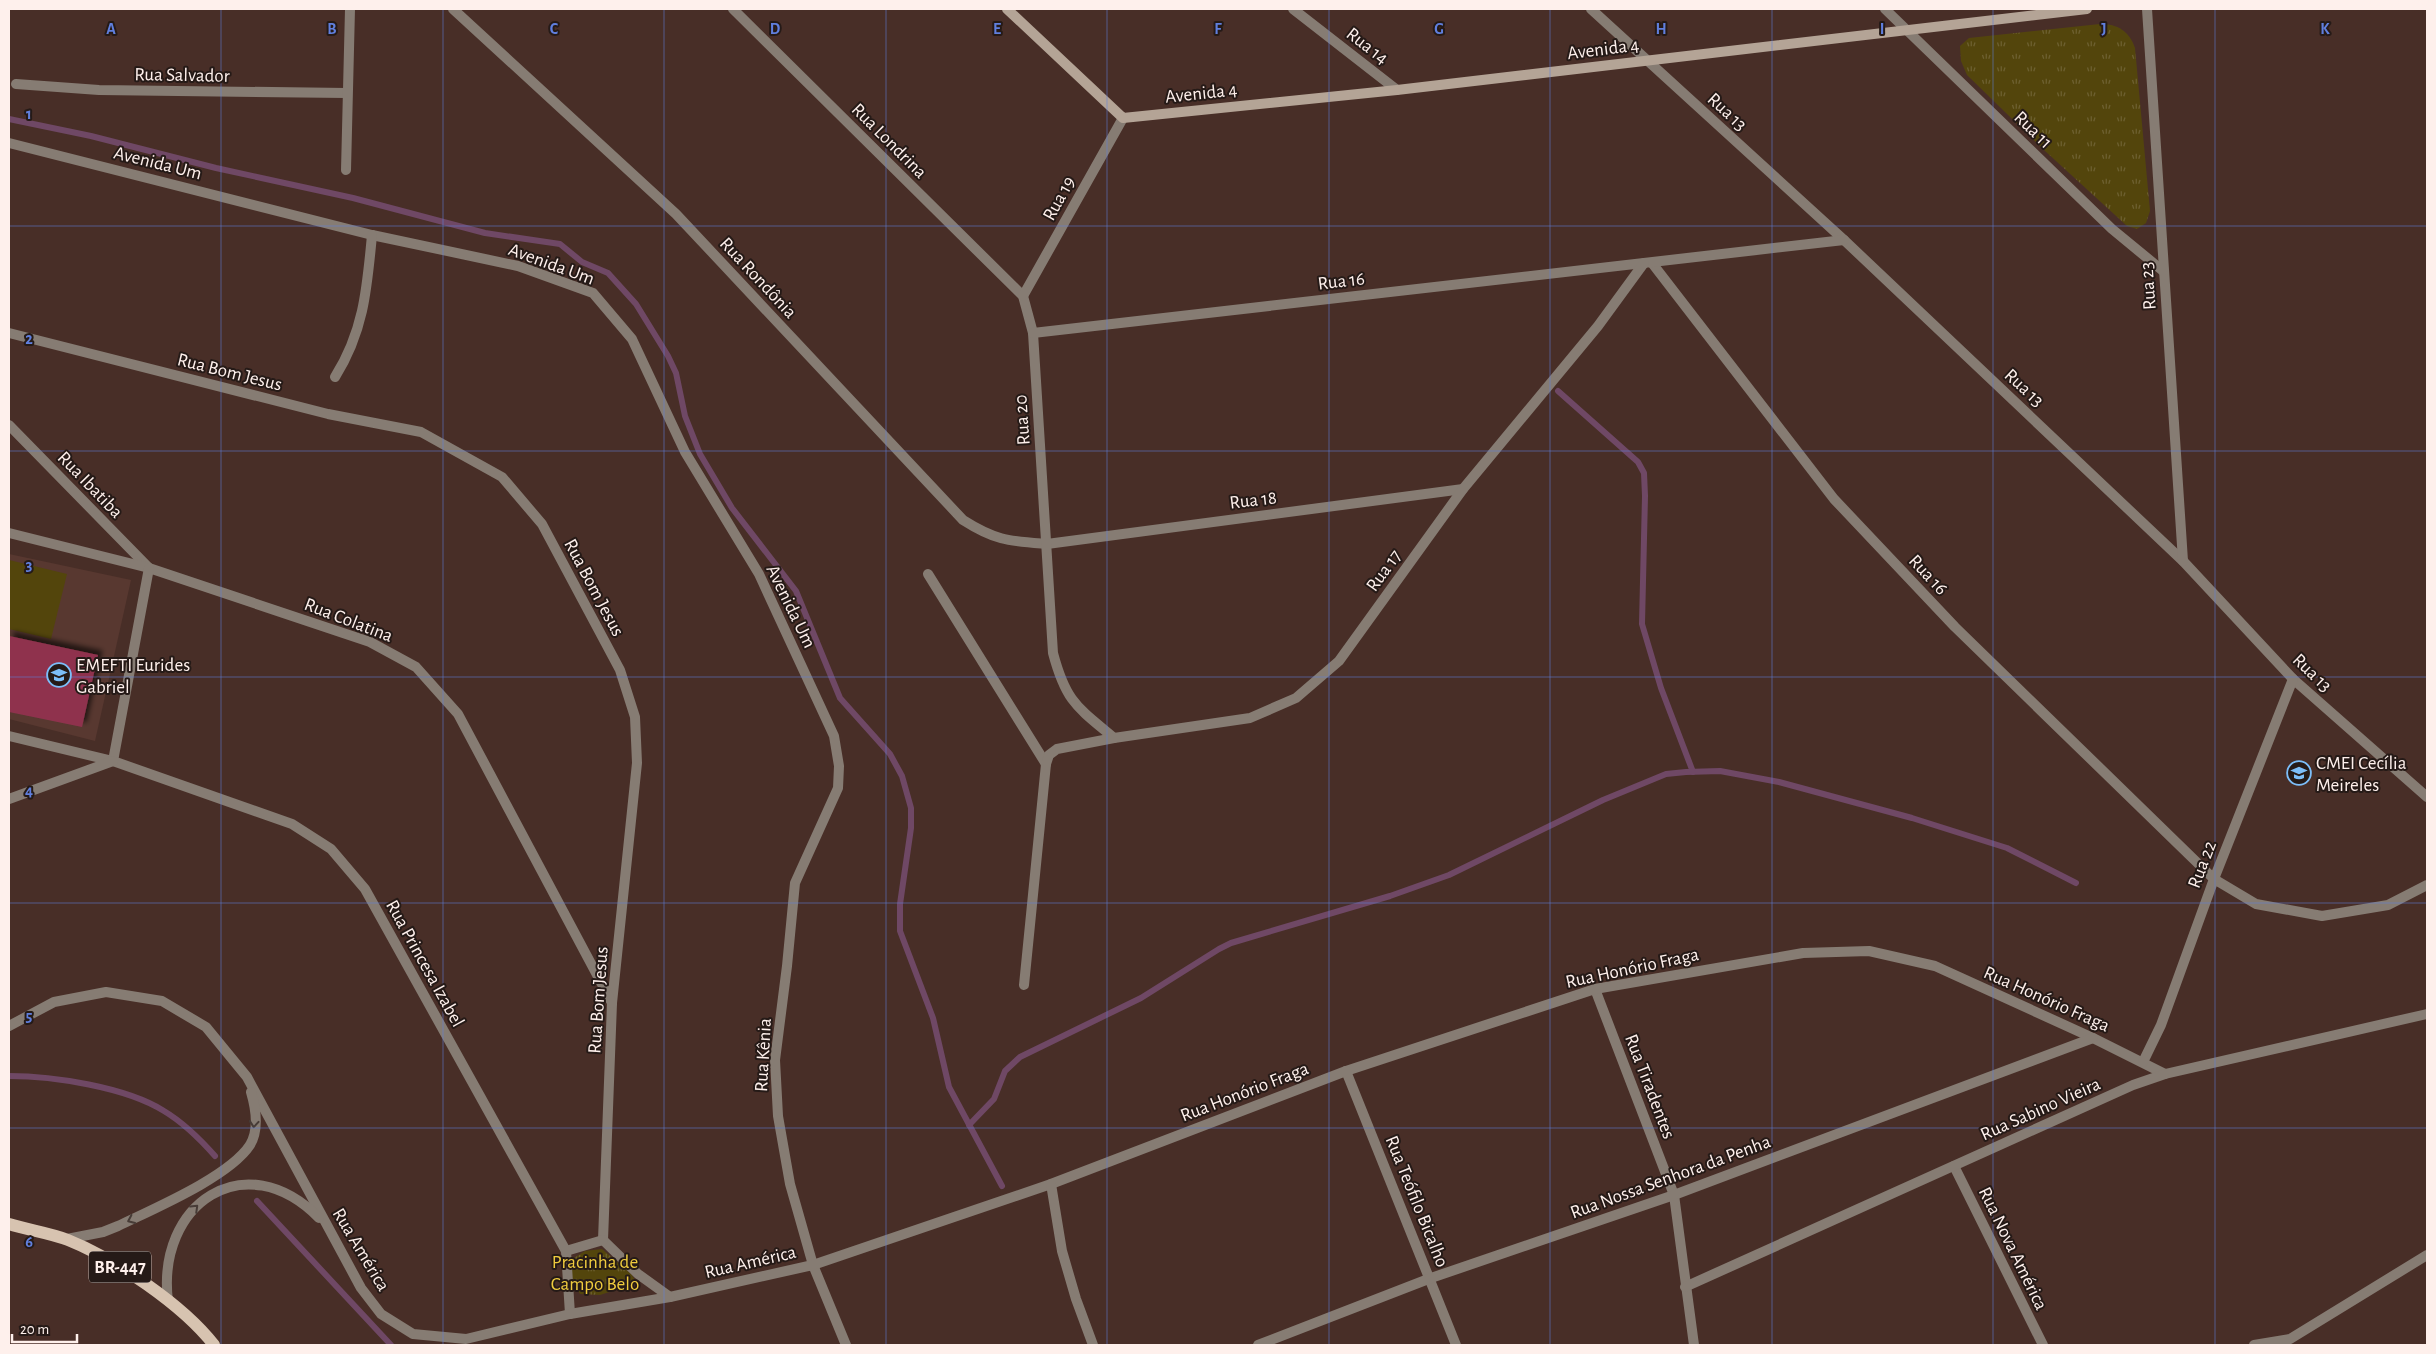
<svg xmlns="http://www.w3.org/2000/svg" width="2436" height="1354" viewBox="0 0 2436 1354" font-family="'Alegreya Sans',sans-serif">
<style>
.built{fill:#583830}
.grass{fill:url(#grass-tufts)}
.pitch{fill:#53450c}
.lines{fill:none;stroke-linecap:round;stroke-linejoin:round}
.stream{stroke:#6f4865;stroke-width:6}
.building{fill:#8f334e;filter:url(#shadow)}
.street{stroke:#867c73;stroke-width:10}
.secondary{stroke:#b4a496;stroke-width:10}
.primary{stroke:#d7c3b0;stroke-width:12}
.oneway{stroke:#473c37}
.grid{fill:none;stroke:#607fde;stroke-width:1;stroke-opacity:0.55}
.labels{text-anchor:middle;stroke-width:4;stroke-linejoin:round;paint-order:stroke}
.shield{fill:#251a17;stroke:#bdb0ac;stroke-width:1}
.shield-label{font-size:18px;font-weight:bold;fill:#fef0ec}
.street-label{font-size:19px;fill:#fef0ec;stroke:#251a17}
.poi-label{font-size:19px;fill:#fef0ec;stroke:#251a17;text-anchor:start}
.park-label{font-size:19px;fill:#efcb3e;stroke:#251a17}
.grid-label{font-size:16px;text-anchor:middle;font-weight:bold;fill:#607fde;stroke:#251a17;stroke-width:4;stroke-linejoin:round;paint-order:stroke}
</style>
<defs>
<pattern id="grass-tufts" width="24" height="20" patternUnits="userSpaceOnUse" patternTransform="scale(1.25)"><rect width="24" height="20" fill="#53450c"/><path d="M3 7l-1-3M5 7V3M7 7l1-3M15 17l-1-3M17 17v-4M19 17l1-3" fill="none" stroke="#6d6030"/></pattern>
<filter id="shadow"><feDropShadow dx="4.5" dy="-4.5" stdDeviation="2.5" flood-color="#0009"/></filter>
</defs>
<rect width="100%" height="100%" fill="#482e27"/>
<polygon class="built" points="9,554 131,580 95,741 9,719"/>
<g class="grass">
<path d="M2100,24C2118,24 2129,31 2135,48L2150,211L2146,223L2137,229L2127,226L2044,150L1967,75L1961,61L1960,46L1969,38Z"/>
<path d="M602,1249L631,1274L637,1283L600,1295L580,1294C572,1282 568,1271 574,1258L585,1251Z"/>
</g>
<polygon class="pitch" points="9,560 67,574 51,639 9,629"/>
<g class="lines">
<g class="stream">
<polyline points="9,119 91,136 216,168 353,198 485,233 560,244 582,262 608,273 636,304 668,356 676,373 685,416 700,454 732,508 796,591 840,698 890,754 902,776 911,808 911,828 900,904 900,931 933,1018 949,1087 1002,1186"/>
<polyline points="1558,391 1638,462 1644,473 1645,496 1642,624 1661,688 1693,772"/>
<path d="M9,1076C53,1076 126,1087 164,1111C184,1123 200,1139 215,1156"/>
<polyline points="969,1125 994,1099 1005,1071 1020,1057 1141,998 1219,949 1231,943 1390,896 1449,875 1603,800 1666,774 1686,772 1720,771 1779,782 1912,818 2007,848 2076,883"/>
<polyline points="257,1201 391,1345"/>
</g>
</g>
<polygon class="building" points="9,636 98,655 82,727 9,712"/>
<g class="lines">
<g class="street">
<path d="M453,9L676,214L963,520C996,541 1009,541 1047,544L1463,489"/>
<path d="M733,9L1023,296L1033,333L1053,653C1066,702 1077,707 1114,738"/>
<polyline points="1293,9 1397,90"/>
<polyline points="1591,9 1844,240 2183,561 2293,679 2427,797"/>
<polyline points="1885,9 2112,229 2163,271"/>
<polyline points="2147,9 2183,561"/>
<polyline points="16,84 99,90 347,93"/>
<polyline points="9,143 372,235 518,266 593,293 632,339 685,452 759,574 834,736 839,766 838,788 795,883 787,966 775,1060 778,1116 790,1184 813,1265 846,1345"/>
<polyline points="346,170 350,9"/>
<polyline points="1652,263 1834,499 1955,627 2214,879 2256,904 2322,916 2388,905 2427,885"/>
<polyline points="1023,296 1123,118"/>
<polyline points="9,333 328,414 421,432 502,477 542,524 620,670 635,717 637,763 612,1003 603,1240"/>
<polyline points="1033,333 1844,240"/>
<path d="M335,377C364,331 367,288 372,235"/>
<polyline points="9,425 148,567"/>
<polyline points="9,533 149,568 370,642 416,667 458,714 612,1003"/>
<polyline points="928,574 1046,764"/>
<polyline points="9,736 113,761 292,824 331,849 365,889 566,1251 570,1314"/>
<polyline points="113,761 149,568"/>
<polyline points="9,799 113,761"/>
<polyline points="1024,985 1046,764 1049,755 1057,749 1114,738 1250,718 1296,698 1339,661 1463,489 1598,326 1644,263"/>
<polyline points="1595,989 1674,1195 1694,1345"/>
<polyline points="9,1026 54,1002 106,992 162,1001 206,1027 247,1077 361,1288 381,1314 413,1334 466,1339 570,1314 670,1297 813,1265 1051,1184 1346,1071 1595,989 1803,953 1869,951 1935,966 2093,1038 2165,1074"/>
<polyline points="2143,1062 2161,1025 2214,879 2293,679"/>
<polyline points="1346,1071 1456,1345"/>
<polyline points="1954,1166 2043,1345"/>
<polyline points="1051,1184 1062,1251 1076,1299 1093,1345"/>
<path d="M67,1239L103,1232L118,1226C153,1209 229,1177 250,1145C259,1130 256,1109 251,1092"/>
<polyline points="603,1240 638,1274 670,1297"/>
<polyline points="566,1251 603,1240"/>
<polyline points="1685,1287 2133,1085 2165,1074 2427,1014"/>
<path d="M168,1301C156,1204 245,1143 319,1218"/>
<polyline points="1258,1345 1431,1278 1674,1195 2093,1038"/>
<polyline points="2254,1345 2290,1339 2427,1255"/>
</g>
<polyline class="secondary" points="1007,9 1123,118 1397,90 2087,9"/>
<path class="primary" d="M9,1224C28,1230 50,1233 68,1240C115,1259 183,1305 214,1345"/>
</g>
<defs><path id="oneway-chevron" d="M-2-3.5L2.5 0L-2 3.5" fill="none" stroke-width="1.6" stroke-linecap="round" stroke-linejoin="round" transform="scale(1.25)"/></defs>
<g class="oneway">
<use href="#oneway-chevron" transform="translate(254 1124) rotate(95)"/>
<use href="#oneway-chevron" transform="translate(195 1208) rotate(-44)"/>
<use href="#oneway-chevron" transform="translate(131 1220) rotate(155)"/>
</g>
<path class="grid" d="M221,9V1345M443,9V1345M664,9V1345M886,9V1345M1107,9V1345M1329,9V1345M1550,9V1345M1772,9V1345M1993,9V1345M2215,9V1345M9,226H2427M9,451H2427M9,677H2427M9,903H2427M9,1128H2427"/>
<defs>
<g id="school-ring" transform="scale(1.25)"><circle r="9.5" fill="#251a17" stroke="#7cbef9" stroke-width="1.5"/><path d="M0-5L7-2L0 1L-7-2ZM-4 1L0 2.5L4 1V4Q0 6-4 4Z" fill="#7cbef9"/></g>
</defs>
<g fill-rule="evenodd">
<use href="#school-ring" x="59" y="675"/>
<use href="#school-ring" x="2299" y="773"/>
</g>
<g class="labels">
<rect class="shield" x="89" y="1251.5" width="62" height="31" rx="4"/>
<g class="shield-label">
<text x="120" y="1273">BR-447</text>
</g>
<g class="street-label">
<text transform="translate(1368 45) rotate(38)" y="7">Rua 14</text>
<text transform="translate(1603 48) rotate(-7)" y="7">Avenida 4</text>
<text transform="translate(182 74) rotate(1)" y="7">Rua Salvador</text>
<text transform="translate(1201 92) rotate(-6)" y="7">Avenida 4</text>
<text transform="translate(1728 111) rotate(43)" y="7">Rua 13</text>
<text transform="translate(2034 129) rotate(44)" y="7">Rua 11</text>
<text transform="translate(890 140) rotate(45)" y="7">Rua Londrina</text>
<text transform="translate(158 162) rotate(14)" y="7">Avenida Um</text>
<text transform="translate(1058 198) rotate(-61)" y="7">Rua 19</text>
<text transform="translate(552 263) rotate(20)" y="7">Avenida Um</text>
<text transform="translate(759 277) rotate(47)" y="7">Rua Rondônia</text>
<text transform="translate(1341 280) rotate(-7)" y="7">Rua 16</text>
<text transform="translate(2147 286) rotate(-94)" y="7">Rua 23</text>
<text transform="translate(230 371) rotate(14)" y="7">Rua Bom Jesus</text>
<text transform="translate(2025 387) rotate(43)" y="7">Rua 13</text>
<text transform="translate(1021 420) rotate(-94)" y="7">Rua 20</text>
<text transform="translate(91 484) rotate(46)" y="7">Rua Ibatiba</text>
<text transform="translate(1253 499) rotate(-7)" y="7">Rua 18</text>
<text transform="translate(1383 570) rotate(-54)" y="7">Rua 17</text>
<text transform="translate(1929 574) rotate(47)" y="7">Rua 16</text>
<text transform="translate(595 587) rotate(62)" y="7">Rua Bom Jesus</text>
<text transform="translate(792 606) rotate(64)" y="7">Avenida Um</text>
<text transform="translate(349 619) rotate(21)" y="7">Rua Colatina</text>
<text transform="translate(2313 672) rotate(44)" y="7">Rua 13</text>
<text transform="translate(2201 864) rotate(-69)" y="7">Rua 22</text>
<text transform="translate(426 963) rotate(61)" y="7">Rua Princesa Izabel</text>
<text transform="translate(1632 967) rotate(-12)" y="7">Rua Honório Fraga</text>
<text transform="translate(2047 998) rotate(24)" y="7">Rua Honório Fraga</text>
<text transform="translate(597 1000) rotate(-86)" y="7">Rua Bom Jesus</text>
<text transform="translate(762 1055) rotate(-87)" y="7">Rua Kênia</text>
<text transform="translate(1651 1086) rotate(69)" y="7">Rua Tiradentes</text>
<text transform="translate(1244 1091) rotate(-21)" y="7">Rua Honório Fraga</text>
<text transform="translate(2040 1108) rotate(-24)" y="7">Rua Sabino Vieira</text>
<text transform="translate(1670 1176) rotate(-20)" y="7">Rua Nossa Senhora da Penha</text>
<text transform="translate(1418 1201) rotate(68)" y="7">Rua Teófilo Bicalho</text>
<text transform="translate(2014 1248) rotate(64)" y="7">Rua Nova América</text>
<text transform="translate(362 1249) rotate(59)" y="7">Rua América</text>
<text transform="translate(750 1261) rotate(-13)" y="7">Rua América</text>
</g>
<g class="poi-label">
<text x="76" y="671">EMEFTI Eurides<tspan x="76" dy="22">Gabriel</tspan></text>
<text x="2316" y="769">CMEI Cecília<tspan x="2316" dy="22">Meireles</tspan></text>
</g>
<g class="park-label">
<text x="595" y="1268">Pracinha de<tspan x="595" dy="22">Campo Belo</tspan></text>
</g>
</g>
<g class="grid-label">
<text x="111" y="34">A</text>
<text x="332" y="34">B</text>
<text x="554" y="34">C</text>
<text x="775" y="34">D</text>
<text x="997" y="34">E</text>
<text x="1218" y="34">F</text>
<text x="1439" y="34">G</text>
<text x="1661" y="34">H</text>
<text x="1882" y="34">I</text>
<text x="2104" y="34">J</text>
<text x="2325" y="34">K</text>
<text x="29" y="119">1</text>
<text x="29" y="344">2</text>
<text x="29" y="570">3</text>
<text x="29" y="796">4</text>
<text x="29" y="1021">5</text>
<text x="29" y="1247">6</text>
</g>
<rect width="2436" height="1354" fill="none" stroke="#fef0ec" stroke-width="20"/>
<path d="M12 1334v8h65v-8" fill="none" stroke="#fef0ec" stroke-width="2.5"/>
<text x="20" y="1334" font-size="15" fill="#fef0ec" stroke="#251a17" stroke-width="4" paint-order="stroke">20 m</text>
</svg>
